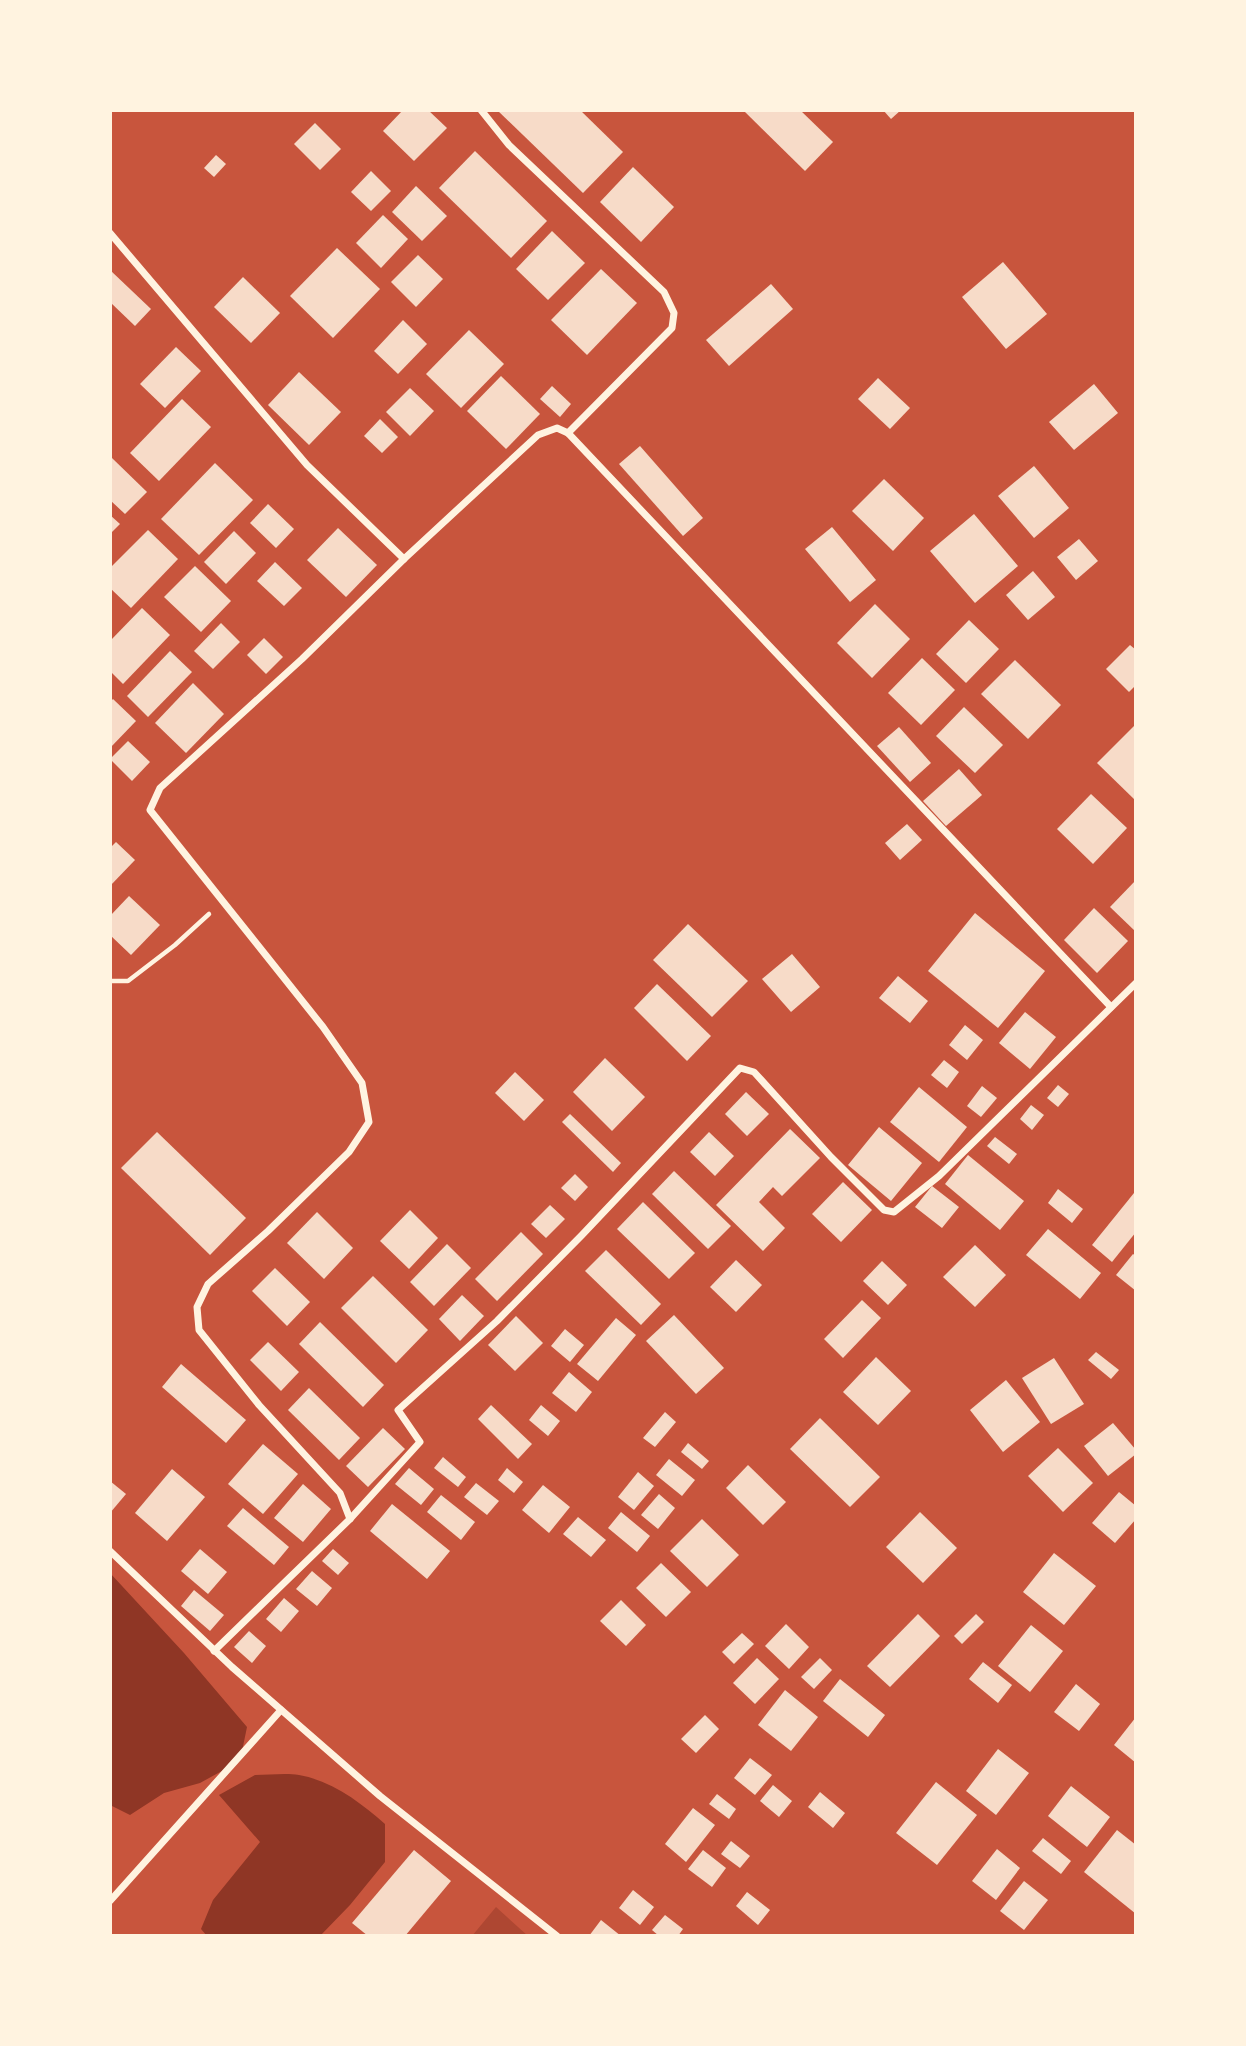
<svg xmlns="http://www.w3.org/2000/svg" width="1246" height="2046" viewBox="0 0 1246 2046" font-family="'DejaVu Sans',sans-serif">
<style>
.green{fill:#ae4732}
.water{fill:#8f3625}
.building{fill:#f7dbc8}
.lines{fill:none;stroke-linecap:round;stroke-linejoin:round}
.path{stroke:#fff3e0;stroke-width:4.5}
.minor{stroke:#fff3e0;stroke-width:7}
</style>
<rect width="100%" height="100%" fill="#c8553d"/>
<polygon class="green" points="496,1907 528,1936 472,1936"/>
<g class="water">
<polygon points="110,1573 184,1653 247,1727 240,1761 200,1783 164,1793 130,1815 110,1805"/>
<path d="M255,1775C269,1775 286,1773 299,1775C333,1781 361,1803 385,1824V1862L350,1905L320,1936H207L201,1929L213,1900L260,1842L219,1795Z"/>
</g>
<g class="building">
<polygon points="403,110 428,110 447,128 414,161 383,131"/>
<polygon points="497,110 580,110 623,152 583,193"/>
<polygon points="743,110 800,110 833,142 805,171"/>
<polygon points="883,110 901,110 891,119"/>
<polygon points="315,123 341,149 320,170 294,144"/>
<polygon points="475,151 547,221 511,258 439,188"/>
<polygon points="216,155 226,164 214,177 204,168"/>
<polygon points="633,167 674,207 641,242 600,202"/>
<polygon points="371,171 391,191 371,211 351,192"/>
<polygon points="416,186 447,216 422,241 392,212"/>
<polygon points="383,215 408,239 381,268 356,243"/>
<polygon points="552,231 585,263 548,300 516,269"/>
<polygon points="337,248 380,289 333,338 290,296"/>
<polygon points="418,255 443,279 416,307 391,282"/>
<polygon points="1003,262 1047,314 1006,349 962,297"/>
<polygon points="601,269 637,303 587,355 551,320"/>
<polygon points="110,270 151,309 135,326 110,302"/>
<polygon points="243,277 280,313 251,343 214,307"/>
<polygon points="771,284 793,309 729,366 706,340"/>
<polygon points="403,320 427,344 398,374 374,351"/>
<polygon points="469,330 504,364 461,408 426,374"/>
<polygon points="176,347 201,371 165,408 140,384"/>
<polygon points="299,372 341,412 309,445 268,405"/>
<polygon points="501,376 540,414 506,449 467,411"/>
<polygon points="878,378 910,408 890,429 858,399"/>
<polygon points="1094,384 1118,413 1074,450 1049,422"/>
<polygon points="552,386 571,404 560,417 540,399"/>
<polygon points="410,388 434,411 410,436 386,412"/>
<polygon points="182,399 211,427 159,481 130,453"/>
<polygon points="380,419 398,437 382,453 364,436"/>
<polygon points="640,446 703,518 683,536 619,464"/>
<polygon points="112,458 147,492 125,514 110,500 110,460"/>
<polygon points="215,463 253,500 199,555 161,519"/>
<polygon points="1034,466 1069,508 1034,538 998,496"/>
<polygon points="884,479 924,518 893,551 852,511"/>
<polygon points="268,504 294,529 276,548 250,523"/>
<polygon points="974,514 1018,566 975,603 930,551"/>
<polygon points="110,515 120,524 110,534"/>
<polygon points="832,527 876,580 850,602 805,549"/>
<polygon points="338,528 377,565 346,597 307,560"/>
<polygon points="148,530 178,559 131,608 110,588 110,568"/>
<polygon points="234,531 256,553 226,584 204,562"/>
<polygon points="1079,539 1098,561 1076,580 1057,557"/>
<polygon points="275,562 302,588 284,606 257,581"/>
<polygon points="195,566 231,601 201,632 164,597"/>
<polygon points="1033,571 1055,597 1028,620 1006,595"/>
<polygon points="875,604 910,639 872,678 837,643"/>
<polygon points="142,608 170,635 123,684 110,671 110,641"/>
<polygon points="969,620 999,649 966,683 936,654"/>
<polygon points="221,623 240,642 213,669 194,651"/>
<polygon points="264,638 283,657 266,674 247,655"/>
<polygon points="1130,645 1136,650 1136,685 1129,692 1106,669"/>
<polygon points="170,651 192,672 148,717 127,696"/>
<polygon points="922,658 955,690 921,725 888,693"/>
<polygon points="1015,660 1061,705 1028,739 981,694"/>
<polygon points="193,683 224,714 186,753 155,723"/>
<polygon points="113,699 136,721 110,748 110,702"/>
<polygon points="964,707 1003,745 975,773 936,736"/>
<polygon points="1136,724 1136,801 1097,763"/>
<polygon points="899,727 931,763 910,782 877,746"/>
<polygon points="128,741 150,762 132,781 110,759"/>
<polygon points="959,769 982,795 946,826 923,801"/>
<polygon points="1091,794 1127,828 1093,864 1057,829"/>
<polygon points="907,824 922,840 900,860 885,843"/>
<polygon points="116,842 135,860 110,886 110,848"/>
<polygon points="1136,880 1136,932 1110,907"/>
<polygon points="129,896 160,925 131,955 110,935 110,916"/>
<polygon points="1094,908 1128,941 1097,973 1064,940"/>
<polygon points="975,913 1045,971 998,1028 928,971"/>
<polygon points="688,924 748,981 712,1017 653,960"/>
<polygon points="792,954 820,987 791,1012 762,979"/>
<polygon points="898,976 928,1001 910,1023 879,998"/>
<polygon points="657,984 711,1036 687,1061 634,1008"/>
<polygon points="1025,1012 1056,1037 1030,1069 999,1043"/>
<polygon points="965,1025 983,1040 967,1060 949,1045"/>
<polygon points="605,1058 645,1097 612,1131 573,1092"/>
<polygon points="944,1060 959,1072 947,1088 931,1075"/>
<polygon points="515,1072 544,1100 524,1121 495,1093"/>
<polygon points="1058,1085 1069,1094 1058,1107 1047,1098"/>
<polygon points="982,1086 997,1098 981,1117 967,1106"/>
<polygon points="919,1087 967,1127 939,1162 890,1122"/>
<polygon points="746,1092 769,1114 747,1136 725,1114"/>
<polygon points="1031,1105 1044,1115 1032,1130 1020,1119"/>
<polygon points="570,1114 621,1163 613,1172 562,1122"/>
<polygon points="879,1127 922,1163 891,1201 848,1165"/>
<polygon points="790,1129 820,1158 782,1196 773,1187 759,1202 785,1228 763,1251 716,1205"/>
<polygon points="157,1132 246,1218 210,1255 121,1168"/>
<polygon points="709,1132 734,1156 715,1176 690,1152"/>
<polygon points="995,1137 1017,1154 1009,1164 987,1146"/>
<polygon points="968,1155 1024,1201 1000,1230 945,1184"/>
<polygon points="674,1171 731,1226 708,1249 652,1194"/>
<polygon points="575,1174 588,1187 575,1201 561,1188"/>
<polygon points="843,1182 872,1210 841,1242 812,1214"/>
<polygon points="932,1186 959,1207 942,1228 915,1207"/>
<polygon points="1058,1189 1083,1209 1072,1223 1048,1203"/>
<polygon points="1134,1193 1136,1232 1112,1262 1092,1245"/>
<polygon points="643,1202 695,1253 669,1279 617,1229"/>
<polygon points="550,1205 565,1219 546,1238 531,1224"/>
<polygon points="410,1210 438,1238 409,1269 380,1241"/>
<polygon points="317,1212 353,1248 324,1279 287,1243"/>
<polygon points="1048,1229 1101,1273 1080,1299 1026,1255"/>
<polygon points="521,1232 543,1254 497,1301 475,1279"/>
<polygon points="447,1244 471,1268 434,1306 410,1282"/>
<polygon points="975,1245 1006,1275 975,1307 943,1277"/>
<polygon points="606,1250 661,1304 641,1325 585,1271"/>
<polygon points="1133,1254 1136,1256 1136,1291 1116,1275"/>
<polygon points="736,1260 762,1285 736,1312 710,1287"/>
<polygon points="882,1261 907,1285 888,1305 863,1281"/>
<polygon points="275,1268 310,1302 287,1326 252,1291"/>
<polygon points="373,1276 428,1330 396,1363 341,1308"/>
<polygon points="462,1295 484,1316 460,1341 439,1319"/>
<polygon points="862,1300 881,1318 843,1358 824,1339"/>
<polygon points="674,1315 724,1368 696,1394 646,1341"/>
<polygon points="516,1316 543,1343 515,1371 488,1345"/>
<polygon points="616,1318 636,1335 598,1381 577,1364"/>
<polygon points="320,1322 384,1385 363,1407 299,1344"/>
<polygon points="565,1329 584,1345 570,1362 551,1346"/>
<polygon points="268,1342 299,1372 281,1391 250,1360"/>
<polygon points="1096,1352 1119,1370 1111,1379 1088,1360"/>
<polygon points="876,1357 911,1391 878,1425 843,1392"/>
<polygon points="1054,1358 1084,1404 1051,1424 1022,1378"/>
<polygon points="181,1364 246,1420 226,1443 162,1387"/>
<polygon points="569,1372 592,1392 576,1412 552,1393"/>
<polygon points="1006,1380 1040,1422 1003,1452 970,1410"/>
<polygon points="309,1388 360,1438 339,1460 288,1410"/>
<polygon points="491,1405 532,1444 518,1459 478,1419"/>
<polygon points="541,1405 560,1421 548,1436 529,1420"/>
<polygon points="665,1412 676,1422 655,1447 643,1438"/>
<polygon points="820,1418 880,1477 850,1507 790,1449"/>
<polygon points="1113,1423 1136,1450 1136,1454 1108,1476 1084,1446"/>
<polygon points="383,1428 405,1449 368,1487 346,1466"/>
<polygon points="688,1443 709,1461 702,1469 681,1452"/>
<polygon points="263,1444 298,1474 263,1514 228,1484"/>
<polygon points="1058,1448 1093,1483 1063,1512 1028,1476"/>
<polygon points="443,1457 466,1477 458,1487 434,1468"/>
<polygon points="669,1459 695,1480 682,1496 656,1475"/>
<polygon points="748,1465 786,1502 763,1525 726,1488"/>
<polygon points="409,1468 434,1489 421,1505 395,1484"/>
<polygon points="507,1468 523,1482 514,1493 498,1480"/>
<polygon points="172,1469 205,1497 167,1541 135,1513"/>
<polygon points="638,1472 654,1486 634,1510 618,1497"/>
<polygon points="110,1481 126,1494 110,1513"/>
<polygon points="476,1483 499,1501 487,1515 464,1497"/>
<polygon points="303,1484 331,1509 303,1542 274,1518"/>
<polygon points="543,1485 570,1507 549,1533 522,1510"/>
<polygon points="1119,1492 1136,1506 1136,1519 1115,1543 1092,1523"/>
<polygon points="659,1494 675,1508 658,1529 641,1515"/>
<polygon points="441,1495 475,1522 461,1540 427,1512"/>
<polygon points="392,1504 450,1551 427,1579 370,1531"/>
<polygon points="243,1508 289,1547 274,1565 227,1526"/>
<polygon points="621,1512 650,1536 637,1552 608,1528"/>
<polygon points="920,1512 957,1548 923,1583 886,1547"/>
<polygon points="578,1517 606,1540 591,1557 563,1534"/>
<polygon points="702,1519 739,1555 707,1587 670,1551"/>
<polygon points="200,1549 227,1572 208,1594 181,1571"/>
<polygon points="333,1549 349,1563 338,1575 322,1561"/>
<polygon points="1054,1553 1096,1586 1064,1625 1023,1592"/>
<polygon points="661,1563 691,1592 666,1617 636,1588"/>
<polygon points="312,1571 332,1588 317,1606 296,1589"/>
<polygon points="194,1590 224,1615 210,1631 181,1606"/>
<polygon points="284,1598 299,1611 281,1632 266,1619"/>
<polygon points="621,1600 646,1625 626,1646 600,1621"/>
<polygon points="918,1614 940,1636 890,1687 867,1666"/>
<polygon points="976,1614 984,1622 962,1644 954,1636"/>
<polygon points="786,1624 809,1647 789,1669 765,1646"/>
<polygon points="1031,1625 1063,1651 1030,1692 998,1666"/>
<polygon points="249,1631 266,1646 252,1663 234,1647"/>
<polygon points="742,1633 754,1644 734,1664 722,1652"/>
<polygon points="757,1658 779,1679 755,1704 733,1683"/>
<polygon points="820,1658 832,1670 814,1689 801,1677"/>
<polygon points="983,1662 1012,1685 998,1703 969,1679"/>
<polygon points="840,1679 885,1715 868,1737 823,1701"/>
<polygon points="1076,1684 1100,1704 1079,1731 1054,1712"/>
<polygon points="785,1690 818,1717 791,1751 758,1725"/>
<polygon points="705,1715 719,1729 696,1753 681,1739"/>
<polygon points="1136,1717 1136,1763 1114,1745"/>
<polygon points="998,1749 1029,1773 996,1815 966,1791"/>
<polygon points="750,1758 772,1775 755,1795 734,1778"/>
<polygon points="936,1782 977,1815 937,1865 896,1833"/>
<polygon points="773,1785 792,1801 779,1817 760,1801"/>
<polygon points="1071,1786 1110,1817 1087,1847 1048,1816"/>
<polygon points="820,1792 845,1813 833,1828 808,1807"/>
<polygon points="717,1794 736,1809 729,1819 709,1804"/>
<polygon points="693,1808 715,1825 686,1862 665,1844"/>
<polygon points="1117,1830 1136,1845 1136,1914 1084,1872"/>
<polygon points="1043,1838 1071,1861 1061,1874 1032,1851"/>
<polygon points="731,1841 750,1856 740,1868 721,1854"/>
<polygon points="997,1849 1020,1868 996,1900 972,1881"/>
<polygon points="414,1850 451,1881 405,1936 368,1936 352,1923"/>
<polygon points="703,1850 726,1868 712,1887 688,1869"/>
<polygon points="1024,1881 1048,1900 1024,1930 1000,1911"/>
<polygon points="633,1890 654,1907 640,1925 619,1908"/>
<polygon points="747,1892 770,1910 758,1925 736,1906"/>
<polygon points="665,1915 683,1929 678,1936 659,1936 652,1930"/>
<polygon points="601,1920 621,1936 589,1936"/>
</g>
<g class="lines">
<polyline class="path" points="110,981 128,981 175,945 209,914"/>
<g class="minor">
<polyline points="481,110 509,145 664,292 674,313 672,328 568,433"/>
<polyline points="110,233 307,465 404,559"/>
<polyline points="350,1519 340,1493 259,1405 199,1330 197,1307 208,1284 268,1231 349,1152 369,1122 362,1083 323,1027 150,810 160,788 302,659 404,559 538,435 557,428 568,433 1111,1007"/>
<polyline points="110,1551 232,1667 380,1796 557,1936"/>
<polyline points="214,1651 350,1519 420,1442 398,1410 497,1321 582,1235 740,1068 754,1072 831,1157 884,1210 894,1212 939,1176 1136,983"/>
<polyline points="110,1901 281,1710"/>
</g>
</g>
<rect width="1246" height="2046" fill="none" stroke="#fff3e0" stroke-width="224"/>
</svg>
